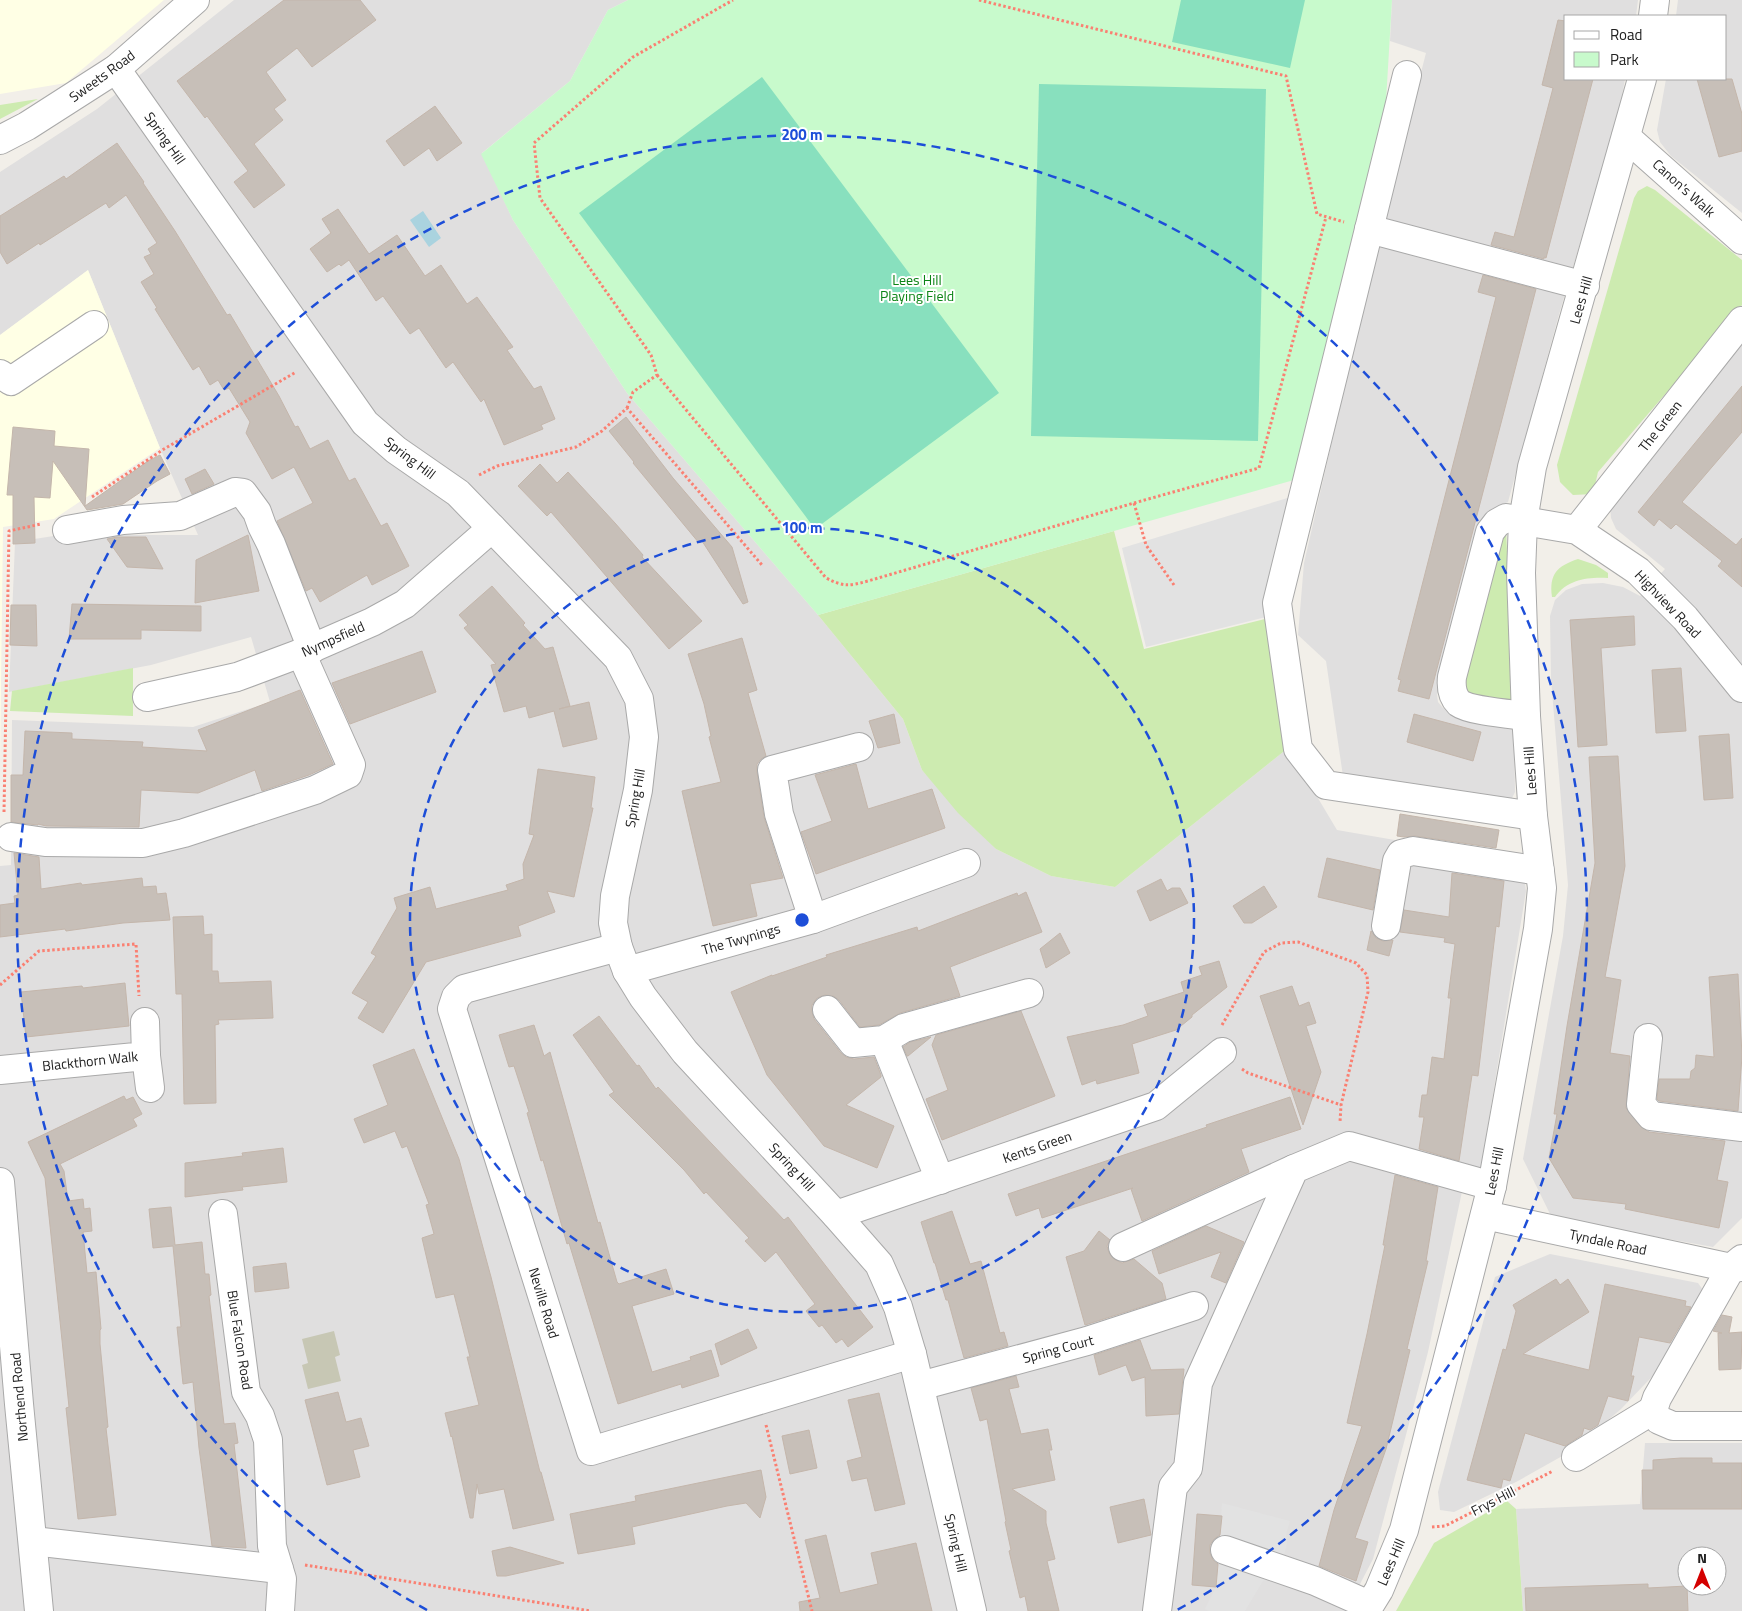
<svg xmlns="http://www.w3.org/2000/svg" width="1742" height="1611" viewBox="0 0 1742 1611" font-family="'Titillium Web',sans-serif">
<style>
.residential{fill:#e0dfdf;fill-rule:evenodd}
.education{fill:#ffffe5}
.construction{fill:#c7c7b4}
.grass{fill:#cdebb0}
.park{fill:#c8facc}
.pitch{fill:#88e0be}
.parking{fill:#e2e2e2}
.water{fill:#aad3df}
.building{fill:#c7bfb8;stroke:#c4b6ab}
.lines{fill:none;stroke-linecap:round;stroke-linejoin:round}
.minor-casing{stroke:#a9a9a9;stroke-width:30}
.path{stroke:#fa8072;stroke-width:3;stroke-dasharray:2.5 2.5;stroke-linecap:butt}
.minor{stroke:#fff;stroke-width:28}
.ring{fill:none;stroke:#1d4ed8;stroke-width:2.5;stroke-dasharray:9 6}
.labels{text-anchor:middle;stroke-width:4;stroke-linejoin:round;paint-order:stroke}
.street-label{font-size:14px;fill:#222;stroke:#fff}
.park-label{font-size:14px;fill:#0c8416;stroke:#fff}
.centre{fill:#1d4ed8;stroke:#fff;stroke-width:2.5}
.ring-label{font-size:15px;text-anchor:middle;font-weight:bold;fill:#1d4ed8;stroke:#fff;stroke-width:4;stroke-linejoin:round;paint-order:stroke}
</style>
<rect width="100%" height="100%" fill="#f2efe9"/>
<g class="residential">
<polygon points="234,0 628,0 608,10 570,81 482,153 513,220 627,393 818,615 903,719 922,770 996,849 1051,876 1115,887 1288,748 1337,830 1522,862 1526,891 1480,1174 1467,1168 1428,1352 1373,1559 1346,1611 0,1611 0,866 11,865 12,720 193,727 270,702 251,637 151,665 9,692 15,542 60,535 198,535 160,448 88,270 0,335 0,172 97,109"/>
<polygon points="1392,0 1638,0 1636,16 1566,16 1566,79 1625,79 1620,107 1558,318 1508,502 1496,507 1484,525 1437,695 1438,702 1443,708 1512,726 1514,731 1515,792 1509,804 1343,776 1326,661 1298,635 1304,563 1384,216 1426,53 1390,41"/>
<polygon points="1678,0 1742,0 1742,213 1671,156 1660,142 1657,130 1666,79 1726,79 1726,16 1676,16"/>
<polygon points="1742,335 1742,1218 1713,1247 1552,1218 1523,1159 1563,936 1568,885 1551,679 1550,616 1555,600 1566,590 1582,584 1603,583 1623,587 1640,596 1665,569 1616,529 1611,518 1610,506"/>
<polygon points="1550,1254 1698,1283 1708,1297 1671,1357 1621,1409 1573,1450 1518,1481 1454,1512 1440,1510 1438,1492 1495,1277"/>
<path d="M1645,1443H1742V1611H1523L1516,1509L1640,1504ZM1687,1556H1717V1586H1687Z"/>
</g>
<g class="education">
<polygon points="0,0 164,0 66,83 0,94"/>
<polygon points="88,270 160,448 54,519 3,527 0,764 0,335"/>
</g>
<polygon class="construction" points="334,1331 340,1355 335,1357 341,1381 308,1389 302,1365 308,1363 302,1339"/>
<g class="grass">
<polygon points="38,99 0,119 0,105"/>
<polygon points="1647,186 1655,190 1742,260 1742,305 1598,472 1593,494 1573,495 1560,482 1557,465 1634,198 1638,191"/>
<polygon points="1506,527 1513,699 1507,706 1462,692 1497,534"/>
<polygon points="1114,531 1144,649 1265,619 1270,634 1288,748 1115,887 1051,876 996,849 958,813 922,770 903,719 818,615"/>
<path d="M1578,559L1596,565L1608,573V578C1588,577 1568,579 1555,597H1552C1549,574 1557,566 1578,559Z"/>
<polygon points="133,668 133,716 10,711 12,691"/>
<polygon points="1507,1501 1516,1509 1523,1611 1396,1611 1434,1543"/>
</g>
<polygon class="park" points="628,0 1392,0 1386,101 1294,480 818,615 627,393 513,220 481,154 570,81 608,10"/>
<g class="pitch">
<polygon points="1181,0 1305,0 1290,68 1172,42"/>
<polygon points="762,77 999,393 815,529 579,213"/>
<polygon points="1039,84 1266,89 1258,441 1031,436"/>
</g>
<g class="parking">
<polygon points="1294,496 1270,616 1146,647 1122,548"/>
<polygon points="1222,1503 1290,1521 1286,1534 1287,1544 1278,1578 1263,1581 1245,1611 1209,1611 1205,1609 1216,1587"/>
</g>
<polygon class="water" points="423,211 441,238 429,247 410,220"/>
<g class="building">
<polygon points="284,0 360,0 376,20 312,67 297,48 266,72 286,100 274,109 283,120 254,144 285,185 254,208 234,182 248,171 207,116 205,118 177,81"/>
<polygon points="1558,20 1566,21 1566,79 1593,79 1546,258 1544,257 1544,259 1491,245 1495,232 1514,237 1553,88 1542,85"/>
<polygon points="1697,79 1732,79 1742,114 1742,151 1719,157"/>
<polygon points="435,106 462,143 437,161 429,148 404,166 386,141"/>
<polygon points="117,143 144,182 143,183 175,231 227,315 230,314 279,396 295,427 298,426 310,449 328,440 349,481 355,478 381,526 387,523 409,566 372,585 367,575 320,602 312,588 306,591 277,521 313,503 294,467 272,479 246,433 250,422 229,388 224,390 218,380 210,385 199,366 193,370 155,309 157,308 141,282 154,274 144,257 151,254 148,249 157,243 126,195 109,208 106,203 40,245 39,243 7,264 0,252 0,216 64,176 66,179"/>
<polygon points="338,209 369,254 397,235 425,276 441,265 467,304 477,297 513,347 507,350 534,389 541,386 555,419 541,425 543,429 504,445 484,399 481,402 453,362 446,368 419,328 410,334 383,296 376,301 349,260 341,266 339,264 327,272 310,249 331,233 322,219"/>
<polygon points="1483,275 1536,289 1429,699 1398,691 1401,680 1398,679 1496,297 1478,292"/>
<polygon points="1742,386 1742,432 1682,502 1736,545 1742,538 1742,587 1718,566 1722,561 1676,524 1671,529 1659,519 1654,526 1638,512"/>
<polygon points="626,417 673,478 732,547 748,602 743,604 702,541 699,543 633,463 634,462 609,431"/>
<polygon points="13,427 55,431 54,446 89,449 85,506 148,461 160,455 170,474 157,481 123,504 87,510 53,461 50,498 34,497 35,543 13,544 13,495 7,495"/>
<polygon points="540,464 557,483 568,472 615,523 643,555 642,557 702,621 669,649 551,512 547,516 518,486"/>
<polygon points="205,469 214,484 192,494 185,479"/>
<polygon points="248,535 259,591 195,603 196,560"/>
<polygon points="117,537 146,537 163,569 127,567 107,539"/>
<polygon points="492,586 525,623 523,625 545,649 553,647 570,706 559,709 589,702 597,739 563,747 554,711 529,718 526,706 504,712 491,665 496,664 464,628 468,625 459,615"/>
<polygon points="72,604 201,606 201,631 141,630 141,639 69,639"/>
<polygon points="11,605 36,605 37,646 10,645"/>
<polygon points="1634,616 1635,645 1601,648 1607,745 1578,747 1570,620"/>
<polygon points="742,638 757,690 748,693 766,756 761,759 757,764 757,772 764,817 783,878 750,884 757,916 713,926 682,791 721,782 709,737 711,736 704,704 688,654"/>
<polygon points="422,651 436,692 350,724 332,683"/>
<polygon points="1681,668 1686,731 1656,733 1652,670"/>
<polygon points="300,690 333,764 309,775 262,791 255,770 198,793 141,790 139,827 46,826 38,824 38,825 11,822 11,775 23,775 25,731 72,733 72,739 143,742 142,747 207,751 198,730"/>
<polygon points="894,714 900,743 878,748 869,721"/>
<polygon points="1414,714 1481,732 1473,761 1407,742"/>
<polygon points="1729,734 1733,798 1704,800 1699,736"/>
<polygon points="1618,756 1625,866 1605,977 1621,980 1610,1053 1630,1056 1626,1108 1640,1126 1649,1132 1725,1141 1717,1180 1728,1182 1719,1228 1625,1209 1626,1204 1573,1198 1549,1158 1557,1114 1554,1114 1567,1026 1595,863 1589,757"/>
<polygon points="856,764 868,809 932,789 945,828 816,874 801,832 832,821 815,775"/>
<polygon points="538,769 595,777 591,808 593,808 574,897 547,891 555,912 518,926 521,936 426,962 383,1033 358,1018 368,1002 352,993 376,956 371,953 397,908 394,898 430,887 436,909 508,890 506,885 524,879 523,864 534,835 529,834"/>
<polygon points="1400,814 1499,830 1496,848 1415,836 1404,837 1397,836"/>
<polygon points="14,853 39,857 41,889 81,883 82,885 142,878 143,887 156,886 157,894 166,893 170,920 123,923 66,931 65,929 0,937 0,905 15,903 14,896 18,895"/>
<polygon points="1327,858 1380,870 1373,910 1318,897"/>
<polygon points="1452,873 1504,881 1499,927 1496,926 1478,1076 1472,1075 1459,1161 1419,1149 1424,1117 1419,1117 1422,1095 1427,1095 1432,1057 1444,1059 1451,998 1448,998 1455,944 1444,942 1445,938 1400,932 1404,910 1449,917"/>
<polygon points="1161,879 1167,891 1172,888 1180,888 1188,903 1150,921 1137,891"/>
<polygon points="1264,886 1277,907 1252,923 1244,923 1233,906"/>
<polygon points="1026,892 1042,932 950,967 960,996 900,1013 879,1025 860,1027 839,1000 833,996 825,995 817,998 812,1005 812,1012 814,1019 841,1053 846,1057 854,1059 874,1057 881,1075 881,1077 846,1105 894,1126 877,1168 824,1146 767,1075 731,992 772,975 772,976 827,957 826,955 917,927 918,931 1017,893 1018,896"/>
<polygon points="203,916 204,935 212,934 212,971 218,971 219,983 271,981 273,1018 218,1020 219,1024 215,1025 216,1103 184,1104 182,994 176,994 173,917"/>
<polygon points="1371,931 1376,938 1383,941 1393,940 1389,956 1367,950"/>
<polygon points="1060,933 1070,953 1046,968 1040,949"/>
<polygon points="1219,961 1227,987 1192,1015 1192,1017 1176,1030 1132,1044 1139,1073 1097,1084 1096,1080 1082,1085 1067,1037 1123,1025 1148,1016 1144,1005 1184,992 1181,982 1202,975 1199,967"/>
<polygon points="1738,974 1742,1056 1738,1111 1659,1101 1657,1099 1659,1079 1690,1079 1691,1071 1695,1068 1696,1055 1714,1057 1709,977"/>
<polygon points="125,983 129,1026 26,1037 21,992 82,986 83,988"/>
<polygon points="1292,986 1299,1006 1309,1002 1316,1023 1306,1026 1321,1072 1303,1125 1260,996"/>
<polygon points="1021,1011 1055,1096 942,1140 926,1099 948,1090 932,1045 936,1035"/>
<polygon points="599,1016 637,1066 639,1065 656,1089 658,1087 784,1220 788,1217 873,1327 848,1347 842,1339 836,1343 822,1325 819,1327 806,1311 815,1304 776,1252 765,1262 745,1241 749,1238 706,1192 704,1194 684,1170 609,1095 614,1092 573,1035"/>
<polygon points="534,1025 544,1056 550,1052 598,1223 600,1222 617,1282 619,1284 666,1269 674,1294 632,1306 652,1372 691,1360 690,1357 711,1350 719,1376 682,1388 681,1384 618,1404 569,1243 567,1244 543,1160 541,1161 527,1113 529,1112 514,1066 509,1067 499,1035"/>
<polygon points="931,1037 908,1056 907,1056 903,1047 910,1042"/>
<polygon points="414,1049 459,1159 491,1277 540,1472 541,1472 554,1520 513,1529 504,1489 479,1494 477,1484 473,1518 470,1518 452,1436 451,1437 445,1413 479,1405 467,1357 470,1357 454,1294 436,1298 422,1238 434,1234 426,1205 429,1204 407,1146 402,1148 395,1131 364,1143 354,1119 388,1105 373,1065"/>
<polygon points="124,1096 126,1100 133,1097 142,1114 133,1119 137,1126 60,1164 64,1171 68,1201 83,1199 84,1209 90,1208 92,1231 83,1232 87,1273 96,1272 101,1329 100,1330 100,1344 108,1427 106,1428 116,1515 78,1519 66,1408 69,1407 45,1178 28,1142"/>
<polygon points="1290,1097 1301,1129 1241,1149 1249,1172 1142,1221 1131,1189 1133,1188 1042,1218 1039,1208 1016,1216 1008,1194 1207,1127 1206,1125"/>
<polygon points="283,1148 287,1182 242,1187 243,1190 185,1197 185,1163 243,1156 242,1153"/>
<polygon points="1395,1175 1438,1187 1426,1261 1428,1261 1407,1349 1410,1350 1386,1449 1355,1538 1368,1542 1356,1581 1319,1566 1334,1510 1362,1426 1347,1423 1367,1334 1385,1245 1383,1245"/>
<polygon points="171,1207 175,1245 202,1242 205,1274 209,1274 211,1295 209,1296 224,1424 235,1423 238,1443 234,1444 246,1548 212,1546 199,1448 193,1382 183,1384 177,1327 181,1327 173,1246 153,1248 149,1209"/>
<polygon points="952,1211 970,1264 981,1261 1000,1333 1004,1332 1008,1346 964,1358 948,1300 946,1300 935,1263 934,1263 921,1222"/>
<polygon points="1206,1226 1244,1242 1226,1283 1211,1277 1221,1252 1159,1274 1152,1251"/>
<polygon points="1099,1231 1110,1240 1107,1246 1109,1253 1114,1259 1122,1263 1134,1259 1162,1283 1166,1299 1085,1325 1066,1257 1084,1251"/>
<polygon points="286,1263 289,1288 255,1292 253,1267"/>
<polygon points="1556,1279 1560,1285 1568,1279 1589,1312 1523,1354 1589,1370 1605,1284 1686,1301 1685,1306 1691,1307 1670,1343 1639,1337 1631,1376 1634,1376 1628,1401 1608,1396 1598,1425 1590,1430 1584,1428 1582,1435 1565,1446 1525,1433 1510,1481 1503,1479 1501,1488 1467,1480 1503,1349 1506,1350 1516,1311 1513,1305"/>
<polygon points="1722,1315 1732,1317 1729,1333 1742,1332 1741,1369 1719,1370 1718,1333 1722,1333 1713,1331"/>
<polygon points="748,1329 757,1348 721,1365 715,1344"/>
<polygon points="1140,1340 1151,1370 1184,1369 1179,1414 1146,1416 1145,1377 1132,1381 1126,1365 1099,1375 1094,1355"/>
<polygon points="1016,1376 1019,1387 1009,1389 1021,1434 1048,1429 1052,1450 1049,1450 1055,1480 1012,1489 1046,1511 1046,1523 1055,1559 1047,1561 1059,1611 1028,1611 1025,1596 1020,1598 1009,1551 1011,1550 1005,1522 1006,1521 987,1419 980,1421 971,1388"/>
<polygon points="338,1392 346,1422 361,1418 369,1446 353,1450 360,1477 327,1485 305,1400"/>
<polygon points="879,1393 905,1504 875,1511 867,1478 852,1481 847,1461 862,1457 848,1400"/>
<polygon points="809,1430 817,1468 790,1474 782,1436"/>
<polygon points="1681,1458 1712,1458 1712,1463 1742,1463 1742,1509 1643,1509 1642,1470 1653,1470 1653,1460"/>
<polygon points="761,1470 766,1497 760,1518 746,1503 727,1506 632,1527 635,1544 578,1554 570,1514 636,1501 635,1496"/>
<polygon points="1144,1499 1151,1535 1118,1543 1110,1507"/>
<polygon points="1197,1514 1222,1516 1220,1535 1214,1539 1210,1545 1210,1553 1213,1560 1218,1564 1216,1587 1192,1585"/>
<polygon points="826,1535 840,1593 878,1584 871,1553 916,1543 932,1611 800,1611 799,1602 820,1598 805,1540"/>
<polygon points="510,1547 564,1563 506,1576 497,1576 492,1551"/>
<polygon points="1648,1584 1648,1588 1687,1586 1688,1611 1526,1611 1525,1588"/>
</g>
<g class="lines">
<g class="minor-casing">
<g id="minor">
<polyline points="1653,16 1655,0"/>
<polyline points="116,69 365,423 396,450 458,493 618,658 639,699 644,737 638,790 615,896 613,923 618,947 627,971 643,997 685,1052 836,1215 879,1264 898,1307 912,1354 972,1611"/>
<polyline points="1407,75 1277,603 1298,749 1326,785 1533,816"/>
<polyline points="1626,137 1742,240"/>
<polyline points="0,140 27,126 116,69 195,0"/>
<polyline points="1369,229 1585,286"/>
<polyline points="0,374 11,381 94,325"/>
<polyline points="67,530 123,520 180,516 235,492 243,493 257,512 262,526 271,544 312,649"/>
<polyline points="1577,530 1742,321"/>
<polyline points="147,697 237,677 301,653 372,622 405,604 492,528"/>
<path d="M1526,716C1511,714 1470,711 1459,703C1452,696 1451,686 1452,677L1490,532L1497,523L1506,518L1577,530L1638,571L1685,618L1742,688"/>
<polyline points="11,837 45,842 143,843 184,833 315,790 348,774 351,765 301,653"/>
<polyline points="813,919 779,814 772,770 859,747"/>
<polyline points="1386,926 1397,861 1401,854 1413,851 1540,871"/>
<polyline points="618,947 464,989 456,997 452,1009 591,1451 912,1354"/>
<polyline points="627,971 813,919 966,863"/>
<polyline points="827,1010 853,1043 884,1040 904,1028 1029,993"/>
<polyline points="1648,1038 1641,1104 1651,1116 1742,1127"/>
<polyline points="884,1040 940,1180"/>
<polyline points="146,1056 150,1088"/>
<polyline points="0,1070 146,1056 145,1022"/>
<polyline points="0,1182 19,1404 39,1611"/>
<polyline points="223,1214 246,1392 260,1416 268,1440 272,1546 282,1579 280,1611"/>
<polyline points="836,1215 1156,1106 1222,1052"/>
<polyline points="1485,1215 1731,1268 1742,1267"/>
<polyline points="1123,1247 1294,1169"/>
<polyline points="1742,1259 1731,1268 1657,1398 1653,1410 1659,1420 1673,1426 1742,1426"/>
<polyline points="920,1386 1087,1341 1194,1306"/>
<polyline points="1576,1457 1653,1410"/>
<polyline points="33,1541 279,1569"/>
<polyline points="1225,1550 1315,1581 1369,1605"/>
<polyline points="1157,1611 1173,1487 1188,1468 1198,1383 1294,1169 1349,1146 1492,1186"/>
<polyline points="1366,1611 1379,1590 1404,1530 1492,1186 1538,929 1542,888 1533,816 1526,716 1521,573 1523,521 1532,467 1642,79"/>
</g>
</g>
<g class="path">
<polyline points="979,0 1286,76 1317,214 1344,222"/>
<path d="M657,375L826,578C844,587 849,586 868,581L1134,503L1146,545L1174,585"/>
<polyline points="627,408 633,392 657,375 651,355 540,198 534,143 633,57 733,0"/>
<polyline points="479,475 497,466 576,447 602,431 627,408 762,565"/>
<polyline points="92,497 164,449 296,372"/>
<polyline points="1134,503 1259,468 1326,217"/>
<polyline points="4,812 9,531 41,524"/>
<polyline points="0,985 39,951 136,944 139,996"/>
<polyline points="1222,1025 1264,952 1281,943 1298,942 1356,963 1367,975 1368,992 1341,1105 1340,1122"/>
<polyline points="1242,1069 1248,1073 1341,1105"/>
<polyline points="766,1425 812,1611"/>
<polyline points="1432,1527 1445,1526 1553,1471"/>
<polyline points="305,1565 591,1611"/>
</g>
<use href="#minor" class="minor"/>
</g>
<g class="ring">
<circle cx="802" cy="920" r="392"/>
<path d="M427 1610A785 785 0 1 1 1177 1610"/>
</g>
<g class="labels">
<g class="street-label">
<text transform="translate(102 76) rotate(-36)" y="5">Sweets Road</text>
<text transform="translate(165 138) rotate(55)" y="5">Spring Hill</text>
<text transform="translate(1684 188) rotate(42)" y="5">Canon's Walk</text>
<text transform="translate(1581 300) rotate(-74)" y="5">Lees Hill</text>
<text transform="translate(1660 426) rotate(-52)" y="5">The Green</text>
<text transform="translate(410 458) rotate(37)" y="5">Spring Hill</text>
<text transform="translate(1668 604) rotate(46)" y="5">Highview Road</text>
<text transform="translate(333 639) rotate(-24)" y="5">Nympsfield</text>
<text transform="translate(1530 771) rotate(-94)" y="5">Lees Hill</text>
<text transform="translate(635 798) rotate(-80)" y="5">Spring Hill</text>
<text transform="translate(741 939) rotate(-16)" y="5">The Twynings</text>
<text transform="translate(90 1061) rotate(-6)" y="5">Blackthorn Walk</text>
<text transform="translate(1037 1147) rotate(-19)" y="5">Kents Green</text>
<text transform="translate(792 1167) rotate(47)" y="5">Spring Hill</text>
<text transform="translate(1494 1171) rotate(-79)" y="5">Lees Hill</text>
<text transform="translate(1608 1242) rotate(12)" y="5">Tyndale Road</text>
<text transform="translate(544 1303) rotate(73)" y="5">Neville Road</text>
<text transform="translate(240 1340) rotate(81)" y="5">Blue Falcon Road</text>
<text transform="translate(1058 1349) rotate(-15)" y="5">Spring Court</text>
<text transform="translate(19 1397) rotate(-95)" y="5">Northend Road</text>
<text transform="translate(1493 1501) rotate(-27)" y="5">Frys Hill</text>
<text transform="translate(956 1543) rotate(77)" y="5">Spring Hill</text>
<text transform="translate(1391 1562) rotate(-67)" y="5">Lees Hill</text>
</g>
<g class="park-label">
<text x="917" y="285">Lees Hill<tspan x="917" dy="16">Playing Field</tspan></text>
</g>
</g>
<circle cx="802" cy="920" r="8" class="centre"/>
<g class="ring-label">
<text x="802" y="140">200 m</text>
<text x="802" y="533">100 m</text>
</g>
<rect x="1564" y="15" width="162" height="65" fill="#ffffff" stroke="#a7a7a7"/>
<rect x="1574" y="31" width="25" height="8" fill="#ffffff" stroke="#a7a7a7"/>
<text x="1610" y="40" font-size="15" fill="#222222">Road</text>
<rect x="1574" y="52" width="25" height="15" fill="#c8facc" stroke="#a7a7a7"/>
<text x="1610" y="65" font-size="15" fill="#222222">Park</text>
<g transform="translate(1702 1571)"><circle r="24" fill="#ffffff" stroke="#a7a7a7"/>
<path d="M0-4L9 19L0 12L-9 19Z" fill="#d40000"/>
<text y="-8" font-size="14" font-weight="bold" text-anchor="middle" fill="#222222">N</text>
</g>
</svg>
